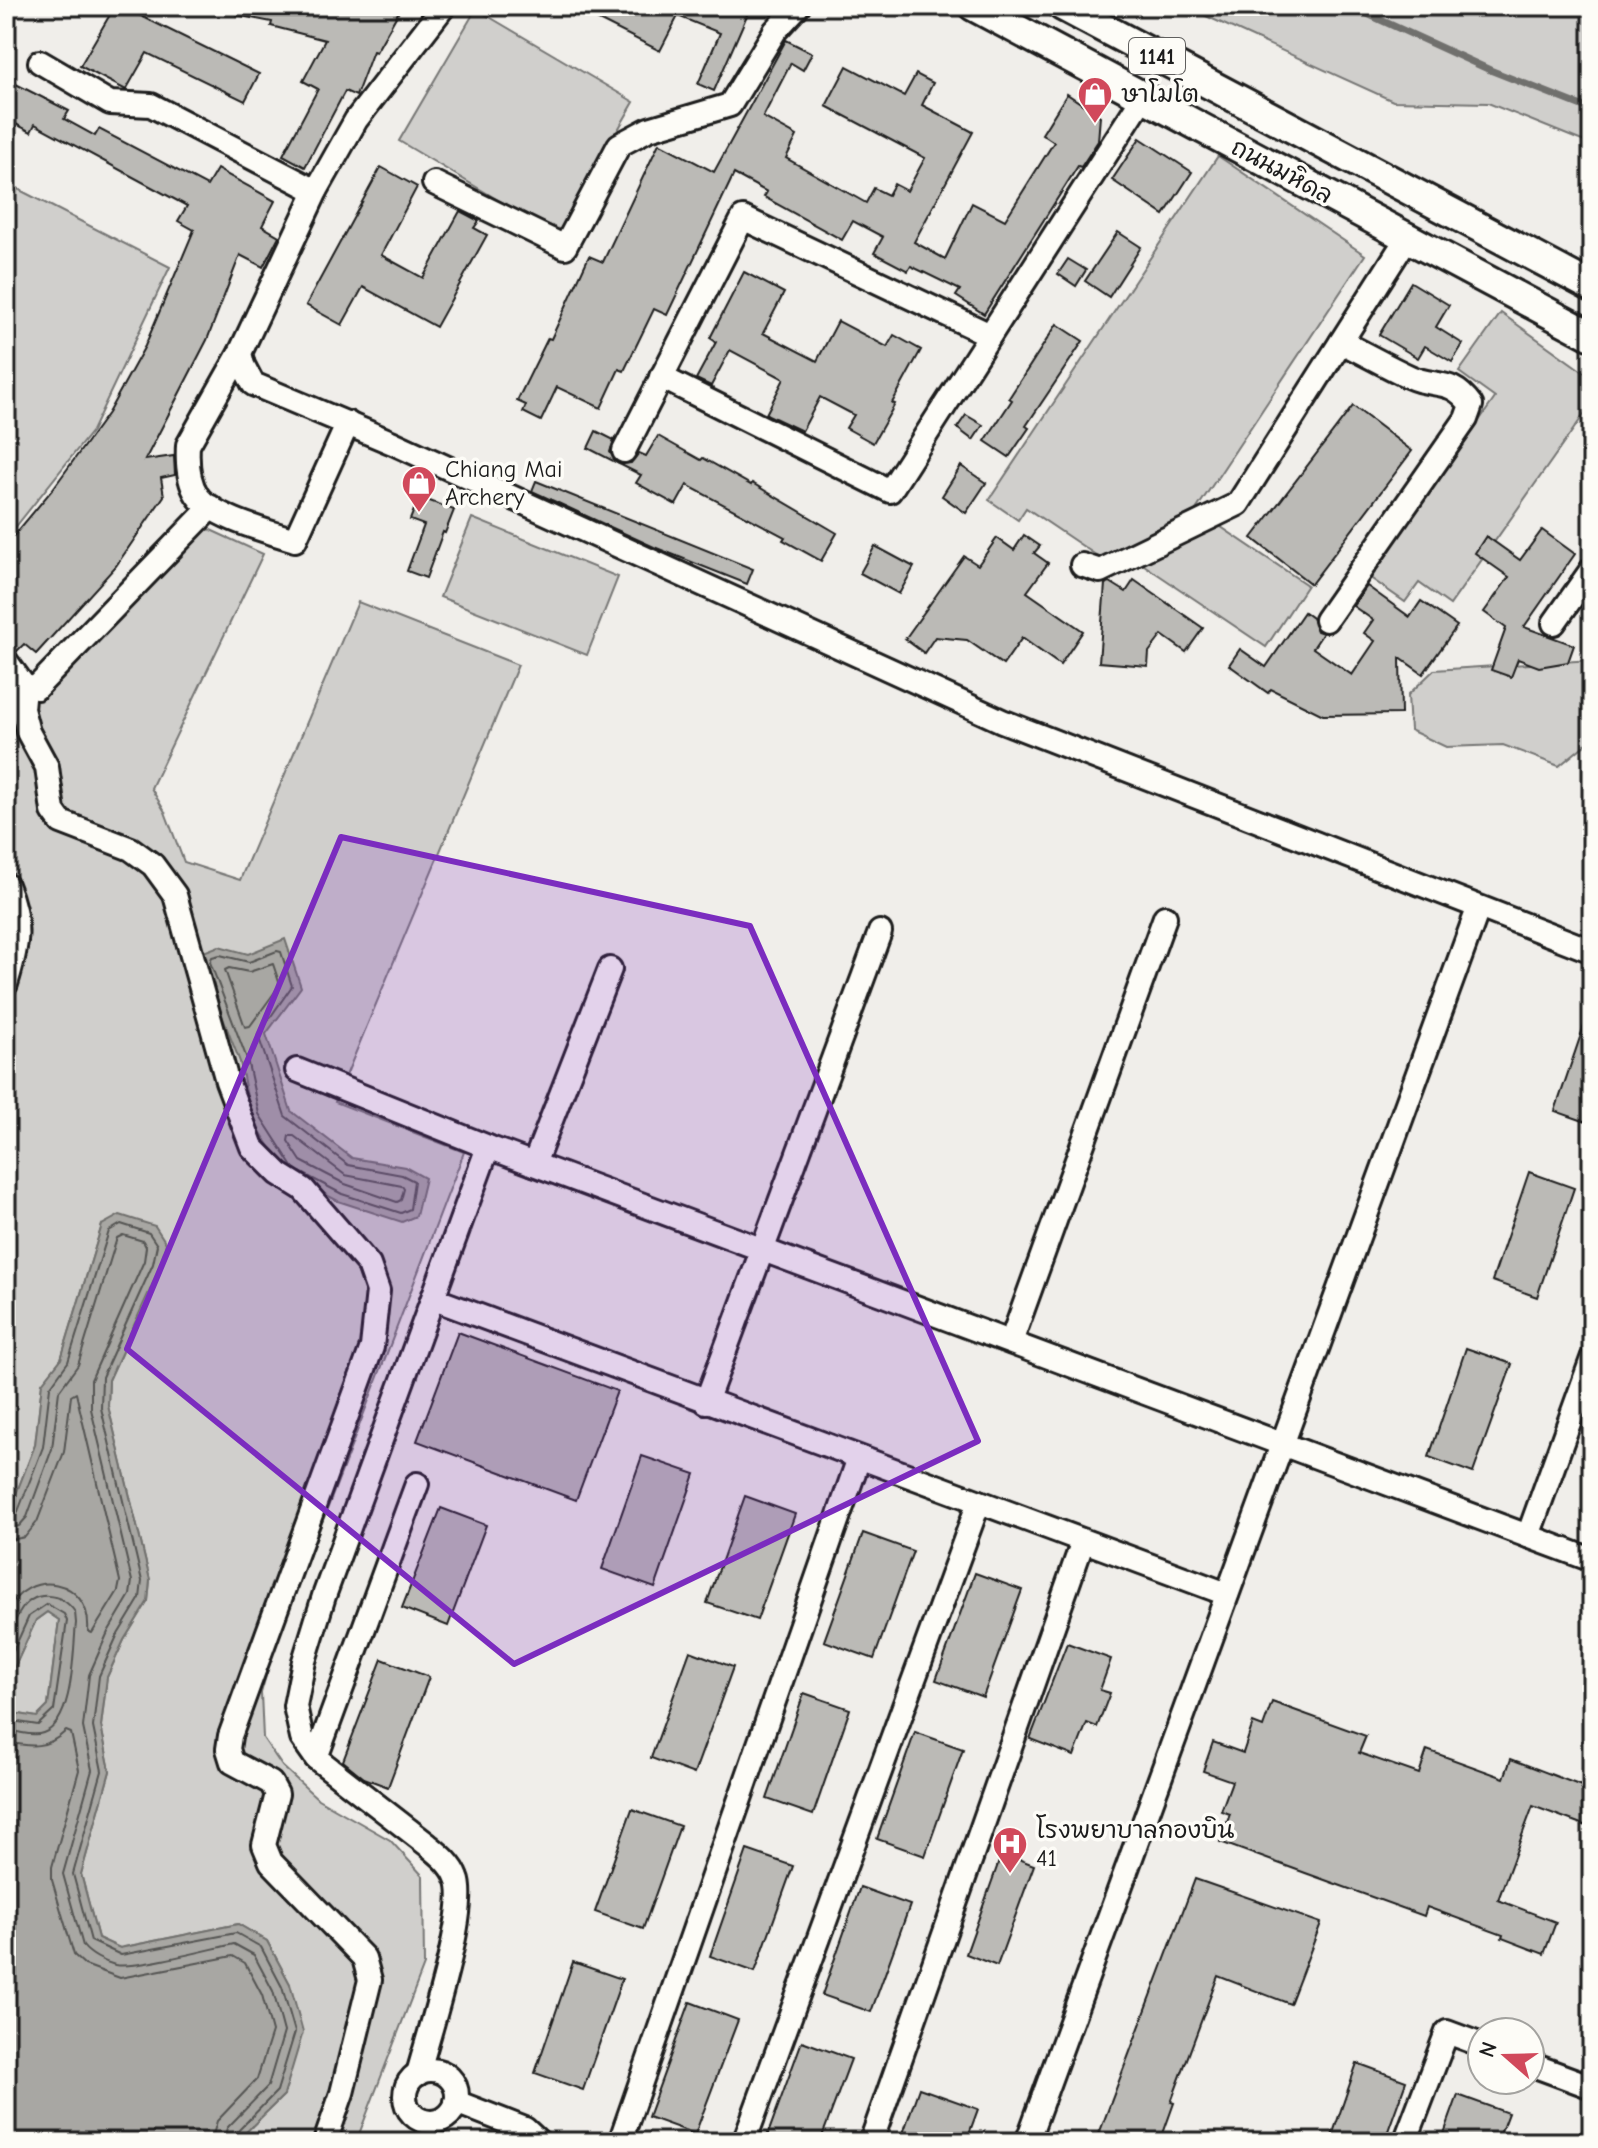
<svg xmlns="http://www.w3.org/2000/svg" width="1598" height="2148" viewBox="0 0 1598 2148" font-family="'Comic Neue','Playpen Sans Thai',sans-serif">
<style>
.green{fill:#d0cfcc;stroke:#767674;stroke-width:2}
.water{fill:#a8a7a3;stroke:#706f6d;stroke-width:2}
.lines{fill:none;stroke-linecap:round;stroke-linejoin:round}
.shore{stroke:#545452;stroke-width:2}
.stream{stroke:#706f6d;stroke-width:7}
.building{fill:#bbbab6;stroke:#1c1c1c;stroke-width:2}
.minor-casing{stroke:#1c1c1c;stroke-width:28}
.major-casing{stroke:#1c1c1c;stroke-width:34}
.minor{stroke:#fdfcf7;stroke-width:22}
.major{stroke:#fdfcf7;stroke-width:28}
.marked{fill:#7b2cbf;fill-opacity:0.2;stroke:#7b2cbf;stroke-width:6;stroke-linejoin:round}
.labels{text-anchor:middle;stroke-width:7;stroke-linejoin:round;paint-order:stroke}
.shield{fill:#fdfcf7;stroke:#605f5e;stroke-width:2}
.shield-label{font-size:22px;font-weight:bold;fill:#1c1c1c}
.poi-label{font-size:24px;fill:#1c1c1c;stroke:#fdfcf7;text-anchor:start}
.street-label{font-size:24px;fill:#1c1c1c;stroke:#fdfcf7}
</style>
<rect width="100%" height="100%" fill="#f0eeea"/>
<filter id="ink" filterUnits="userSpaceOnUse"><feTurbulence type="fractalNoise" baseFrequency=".0125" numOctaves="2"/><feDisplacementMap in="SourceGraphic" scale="16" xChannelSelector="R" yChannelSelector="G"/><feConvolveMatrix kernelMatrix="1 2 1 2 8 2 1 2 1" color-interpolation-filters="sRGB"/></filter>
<g filter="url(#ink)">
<g class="green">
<polygon points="1184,6 1592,6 1592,145 1488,103 1393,101"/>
<polygon points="476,9 634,102 557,235 399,141"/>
<polygon points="1218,156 1365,255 1196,510 1307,585 1266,647 1135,559 1124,574 1026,508 1018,520 989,500"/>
<polygon points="6,183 170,267 92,431 6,539"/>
<polygon points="1501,313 1592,378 1592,403 1450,605 1419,583 1405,602 1369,577 1495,398 1459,372"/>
<polygon points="472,518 618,577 587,655 440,597"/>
<polygon points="202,526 263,554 151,788 165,812 184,862 240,880 358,602 518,665 335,1102 464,1152 274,1648 261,1693 263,1738 282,1766 318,1799 390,1840 423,1876 424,1965 356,2142 236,2142 284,2095 290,1984 267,1941 238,1924 119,1948 98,1938 81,1874 110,1771 101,1726 107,1677 124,1640 148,1601 150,1580 108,1406 109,1380 161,1266 102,1225 61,1359 42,1384 35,1445 6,1520 6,664 16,674 70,671"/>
<polygon points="1592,660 1592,739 1559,766 1503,745 1446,747 1410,730 1408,695 1434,670"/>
<polygon points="47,1612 59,1620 48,1706 37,1717 13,1713 6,1686 36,1620"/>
</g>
<g class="water">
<polygon points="285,939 301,987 266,1034 291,1111 352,1158 405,1167 425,1178 416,1216 402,1222 338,1201 288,1175 251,1117 240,1062 198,954 219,946 248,954"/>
<polygon points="120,1215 155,1226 166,1243 161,1266 109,1380 108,1406 150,1580 148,1601 124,1640 107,1677 101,1726 110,1771 81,1874 98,1938 120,1948 238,1924 267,1941 290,1984 303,2032 284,2095 236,2142 6,2142 6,1687 13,1713 37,1717 48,1706 59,1620 47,1612 36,1620 6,1686 6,1520 35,1445 42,1383 61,1359 102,1225"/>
</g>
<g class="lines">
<g class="shore">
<polygon points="273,964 280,985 250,1026 245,1027 225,970 229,968 249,972"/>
<polygon points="289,1136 294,1136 345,1175 402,1186 404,1189 401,1200 397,1202 345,1184 301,1161 288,1141"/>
<polyline points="293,1167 259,1114 247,1059 210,962 212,957 220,955 249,962 277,951 281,952 292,986 258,1035 285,1116 348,1165 402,1175 414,1181 410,1209 401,1213 342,1194 300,1172"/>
<polyline points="6,1519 17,1514 43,1447 50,1387 68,1362 109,1231 121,1224 149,1233 157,1245 153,1264 102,1377 101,1408 142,1581 140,1598 117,1636 99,1676 93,1727 102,1771 73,1874 91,1941 121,1955 236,1933 261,1947 282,1987 295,2032 277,2091 236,2133 233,2142"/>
<path d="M6,1529L19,1526L27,1517L52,1449L59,1391L78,1365L117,1238L123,1235L143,1241L146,1247L144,1261L91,1380V1409L132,1581L130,1595L108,1632L89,1675L83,1727L92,1770L63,1874L83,1946C90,1955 104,1962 115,1965C135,1969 210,1949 234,1944L254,1955L273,1991L284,2032L268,2086L227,2128L223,2142"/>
<path d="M6,1541L25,1537L37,1522L64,1452L71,1396L76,1393L120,1581L118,1591L92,1633L88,1631C92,1578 27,1566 6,1613"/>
<path d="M6,1642C11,1632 14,1621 20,1612C34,1589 61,1592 75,1612L76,1623C73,1651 74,1723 43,1733C33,1737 16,1732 6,1729"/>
<polyline points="6,1667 29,1616 47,1604 64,1614 67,1621 54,1710 38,1725 12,1721 6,1716"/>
<path d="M6,1742C31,1747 47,1749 66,1731L71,1733L79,1770L52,1867V1880L74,1955L85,1965L120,1978L233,1956L245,1963L262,1995L272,2032L257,2079L217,2121L211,2142"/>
</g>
<polyline class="stream" points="1350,6 1490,70 1592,110"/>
</g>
<g class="building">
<polygon points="115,6 121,6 259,74 245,101 147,53 126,90 80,66"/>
<polygon points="237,6 402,6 376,52 373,51 356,96 345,91 305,167 283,155 318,89 303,81 325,40 271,26 272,22 236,15"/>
<polygon points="571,6 751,6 714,91 698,84 720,33 678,16 660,51"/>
<polygon points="786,40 812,53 803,70 791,63 763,117 797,136 786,158 866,203 874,188 888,195 894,184 907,191 925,158 826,106 847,66 904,96 916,74 933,83 922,105 973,132 914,242 945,259 972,203 1005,220 1054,142 1042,134 1067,94 1100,116 1098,141 1081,167 1078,166 984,314 956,296 960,290 911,266 908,271 874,253 883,237 853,221 842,240 764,197 767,192 734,174 667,315 654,309 624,371 619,369 601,408 557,387 541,421 523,412 526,405 517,401 548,338 551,339 589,256 603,262 659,143 714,172"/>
<polygon points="6,79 69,111 64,119 95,136 99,129 207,186 217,169 275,201 262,226 279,236 263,267 240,255 207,340 145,460 174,456 175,475 161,478 164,496 116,566 36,654 24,644 16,652 6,647 6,545 52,490 108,413 145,346 194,230 178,221 187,206 35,124 31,132 6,119"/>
<polygon points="1140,138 1192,172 1164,215 1112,180"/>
<polygon points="381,167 417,187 381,255 423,278 460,211 479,221 474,228 487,235 436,327 363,287 342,325 306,305"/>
<polygon points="1118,232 1141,247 1109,297 1085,281"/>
<polygon points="1068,259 1086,270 1076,286 1058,274"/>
<polygon points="744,272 784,293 763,333 817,361 838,321 887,347 894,335 921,350 892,403 895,404 873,443 846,428 854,415 820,397 802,431 766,414 784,379 730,350 711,386 696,379 716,342 710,338"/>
<polygon points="1411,282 1449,305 1436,327 1463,344 1452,362 1425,346 1418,358 1379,335"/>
<polygon points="1057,324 1083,341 1026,426 1029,428 1009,457 985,441 1012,400 1009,398"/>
<polygon points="1353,406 1412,451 1311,584 1252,538"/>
<polygon points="966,415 983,425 973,440 957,428"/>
<polygon points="596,431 614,440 610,452 617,463 588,448"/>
<polygon points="658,436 701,460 703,458 751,485 752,483 837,533 821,561 783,540 785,537 687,485 676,505 636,483 641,475 619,464 631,463 639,453 646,456"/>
<polygon points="961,466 986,483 966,513 942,496"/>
<polygon points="536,481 753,569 747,584 654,547 532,491"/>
<polygon points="419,497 454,510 445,533 443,532 426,578 407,571 424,525 410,520"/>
<polygon points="1542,530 1575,554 1524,627 1574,645 1568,662 1539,667 1518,659 1511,677 1491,670 1506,628 1484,612 1509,577 1475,553 1486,536 1520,560"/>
<polygon points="1024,535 1040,546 1034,553 1048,563 1027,592 1083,631 1060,665 1022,638 1003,665 967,640 935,637 924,653 905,639 964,556 978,565 997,538 1014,550"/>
<polygon points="875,546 914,567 899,594 860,573"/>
<polygon points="1134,580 1203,628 1186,652 1162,635 1149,652 1148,666 1099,662 1105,584 1110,582 1126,592"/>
<polygon points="1367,586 1410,617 1421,601 1457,626 1423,674 1400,658 1401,714 1323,715 1271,689 1268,693 1229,665 1240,649 1266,667 1304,612 1312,618 1317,631 1323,633 1313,648 1352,675 1375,641 1364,633 1373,620 1353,606"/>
<polygon points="1589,1011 1592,1012 1592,1124 1555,1111"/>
<polygon points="1529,1172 1574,1188 1537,1297 1492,1281"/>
<polygon points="458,1332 617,1391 576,1500 417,1441"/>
<polygon points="1466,1348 1512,1364 1473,1473 1429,1457"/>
<polygon points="642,1456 695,1474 655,1588 602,1569"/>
<polygon points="745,1496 795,1514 757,1620 707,1603"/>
<polygon points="441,1508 486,1525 448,1626 402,1608"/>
<polygon points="863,1533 913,1551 874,1659 824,1641"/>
<polygon points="975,1573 1022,1590 983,1697 936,1680"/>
<polygon points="1067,1643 1111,1659 1100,1690 1110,1693 1097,1727 1087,1723 1074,1756 1030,1739"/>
<polygon points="690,1651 733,1667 694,1774 651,1758"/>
<polygon points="382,1659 429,1677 388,1787 364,1778 343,1761"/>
<polygon points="804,1693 850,1709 813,1815 767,1799"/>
<polygon points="1272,1702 1366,1736 1359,1753 1419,1774 1427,1750 1504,1778 1511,1759 1592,1790 1592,1828 1533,1806 1498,1900 1556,1922 1544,1954 1502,1938 1503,1935 1427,1907 1424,1916 1220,1842 1230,1814 1221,1811 1232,1781 1203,1771 1213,1742 1243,1753 1253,1723 1263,1727"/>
<polygon points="915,1732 963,1749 925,1856 877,1839"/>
<polygon points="632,1809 680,1826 643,1929 595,1912"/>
<polygon points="747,1850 793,1866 755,1972 710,1956"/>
<polygon points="1002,1853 1034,1865 997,1966 966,1954"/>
<polygon points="1195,1879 1321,1923 1290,2004 1218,1976 1171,2102 1174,2103 1160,2142 1096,2142"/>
<polygon points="860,1887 910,1905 871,2012 822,1995"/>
<polygon points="573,1962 622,1979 583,2090 535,2073"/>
<polygon points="690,2002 738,2020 695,2134 648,2117"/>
<polygon points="802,2041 851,2059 820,2142 765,2142"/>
<polygon points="1357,2063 1406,2081 1384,2142 1330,2142"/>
<polygon points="919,2088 978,2109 966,2142 900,2142"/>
<polygon points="1458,2095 1508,2113 1497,2142 1441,2142"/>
</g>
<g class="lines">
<g class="minor-casing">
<g id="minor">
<polyline points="444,6 356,120 316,191 240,353 243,365 253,384 393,443 1002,721 1592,951"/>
<polyline points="40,62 110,103 151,105 316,191"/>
<polyline points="434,183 565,247 619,145 649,129 730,105 775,31 798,6"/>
<path d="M240,353L188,445C187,462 188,481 197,495C211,517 270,532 295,540L348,423"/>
<polyline points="661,377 890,491 1143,97"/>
<polyline points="624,451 743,218 990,335"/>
<polyline points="1082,565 1100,571 1238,504 1407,238"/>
<path d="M1326,620L1466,419L1471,405C1451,377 1434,388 1410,377C1386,366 1364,353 1341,342"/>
<polyline points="1554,623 1592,569"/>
<polyline points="6,661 24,686 22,709 28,732 47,767 53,811 61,822 131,849 153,865 175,895 227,1081 252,1147 279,1174 303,1189 369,1265 378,1291 372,1347 230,1736 228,1749 232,1762 271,1783 277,1794 264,1845 271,1862 364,1958 370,1980 342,2093 325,2142"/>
<polyline points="6,696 24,686 36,688 211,507"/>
<path d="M6,885C22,923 18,945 6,984"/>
<polyline points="297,1070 488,1147"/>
<polyline points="534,1164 610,969"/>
<polyline points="434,1299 1227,1594"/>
<polyline points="1011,1342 1165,917"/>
<polyline points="706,1402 880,932"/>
<polyline points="1528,1536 1592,1359"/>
<polyline points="316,1758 417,1484"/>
<polyline points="1530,2064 1592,2087"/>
<circle cx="431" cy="2096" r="26"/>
<path d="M418,2074C428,2037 470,1907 457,1878C452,1864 439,1854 428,1845L316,1758L302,1738L295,1706L304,1661L324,1596L488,1147L1592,1560"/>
<polyline points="456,2102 525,2129 539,2142"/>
<polyline points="620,2142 859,1458"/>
<polyline points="744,2142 979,1502"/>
<polyline points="871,2142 1083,1541"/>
<polyline points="1027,2142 1478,909"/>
<polyline points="1405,2142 1447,2032 1482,2045"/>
</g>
</g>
<g class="major-casing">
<g id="major">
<polyline points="973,6 1592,336"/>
<polyline points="1062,6 1592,287"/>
</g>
</g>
<use href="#minor" class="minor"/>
<use href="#major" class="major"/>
</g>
</g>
<path class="marked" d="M341,837L750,926L978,1441L514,1664L127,1349Z"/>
<defs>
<g id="shop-pin" transform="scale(1.8)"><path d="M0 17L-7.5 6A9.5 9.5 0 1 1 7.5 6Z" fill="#d1495b" stroke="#fdfcf7"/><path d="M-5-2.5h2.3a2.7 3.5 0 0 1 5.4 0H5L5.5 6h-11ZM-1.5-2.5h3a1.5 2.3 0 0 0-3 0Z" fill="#fff"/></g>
<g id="hospital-pin" transform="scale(1.8)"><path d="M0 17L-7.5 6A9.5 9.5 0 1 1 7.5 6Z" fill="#d1495b" stroke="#fdfcf7"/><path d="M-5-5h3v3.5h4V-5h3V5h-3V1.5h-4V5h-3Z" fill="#fff"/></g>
</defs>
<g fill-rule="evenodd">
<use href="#shop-pin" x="1095" y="94"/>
<use href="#shop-pin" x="419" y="483"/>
<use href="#hospital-pin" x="1010" y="1844"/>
</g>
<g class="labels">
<rect class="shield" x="1129" y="38" width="56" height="36" rx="6"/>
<g class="shield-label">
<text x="1157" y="64">1141</text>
</g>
<g class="poi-label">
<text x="1121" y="102">ษาโมโต</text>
<text x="445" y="477">Chiang Mai<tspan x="445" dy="28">Archery</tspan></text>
<text x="1036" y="1838">โรงพยาบาลกองบิน<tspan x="1036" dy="28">41</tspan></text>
</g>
<g class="street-label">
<text transform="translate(1282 171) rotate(28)" y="8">ถนนมหิดล</text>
</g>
</g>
<rect width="1598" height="2148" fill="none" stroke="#fdfcf7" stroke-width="32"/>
<rect x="16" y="16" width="1566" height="2116" fill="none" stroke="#1c1c1c" stroke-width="3" filter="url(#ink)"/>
<g transform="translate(1506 2056) rotate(290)"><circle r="38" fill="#fdfcf7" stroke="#a3a29f" stroke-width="2"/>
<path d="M0-6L14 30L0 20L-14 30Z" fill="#d1495b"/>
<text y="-12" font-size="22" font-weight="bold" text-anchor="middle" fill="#1c1c1c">N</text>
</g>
</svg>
